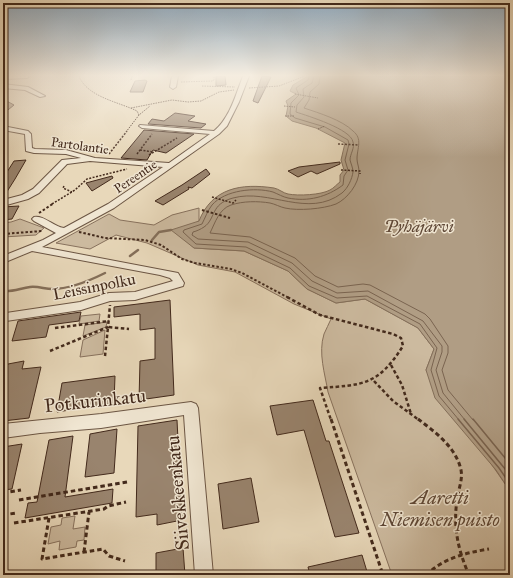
<svg xmlns="http://www.w3.org/2000/svg" width="513" height="578" viewBox="0 0 513 578" font-family="'IM FELL Great Primer',serif">
<style>
.green{fill:#ccba9f;stroke:#88725e}
.water{fill:#b09d84;stroke:#846f5a}
.lines{fill:none;stroke-linecap:round;stroke-linejoin:round}
.shore-far1{stroke:#7a6450;stroke-width:1}
.shore{stroke:#7a6450;stroke-width:1.5}
.stream{stroke:#846f5a;stroke-width:2.5}
.building{fill:#99846e;stroke:#432a1c}
.minor-casing{stroke:#6c5644;stroke-width:2}
.path-far4{stroke:#432a1c;stroke-width:1;stroke-dasharray:1.5 1;stroke-linecap:butt}
.path-far3{stroke:#432a1c;stroke-width:1.5;stroke-dasharray:2 1.5;stroke-linecap:butt}
.path-far2{stroke:#432a1c;stroke-width:2;stroke-dasharray:2.5 2;stroke-linecap:butt}
.path-far1{stroke:#432a1c;stroke-width:2.5;stroke-dasharray:3.5 2.5;stroke-linecap:butt}
.path{stroke:#432a1c;stroke-width:3;stroke-dasharray:4.5 3;stroke-linecap:butt}
.minor{fill:#f0e6d2;fill-rule:evenodd}
.labels{text-anchor:middle;stroke-width:3;stroke-linejoin:round;paint-order:stroke}
.far-street-label{font-size:13px;fill:#432a1c;stroke:#f0e6d2}
.street-label{font-size:16px;fill:#432a1c;stroke:#f0e6d2}
.water-label{font-size:17px;font-style:italic;fill:#5e4736;stroke:#f0e6d2}
.near-street-label{font-size:19px;fill:#432a1c;stroke:#f0e6d2}
.near-park-label{font-size:19px;font-style:italic;fill:#5e4736;stroke:#f0e6d2}
</style>
<rect width="100%" height="100%" fill="#e8d8ba"/>
<filter id="stains"><feTurbulence type="fractalNoise" baseFrequency=".005" numOctaves="4"/><feColorMatrix values="0 0 0 0 .2 0 0 0 0 .09 0 0 0 0 .02 0 0 0 .5 -.17"/></filter>
<radialGradient id="worn" r=".72"><stop offset=".6" stop-color="#630" stop-opacity="0"/><stop offset="1" stop-color="#630" stop-opacity=".3"/></radialGradient>
<g class="green">
<path d="M199,208V221L181,236L194,248L244,251L288,271L307,289L336,303L365,299L418,328L434,349L426,370L510,491V575H392L328,392C325,374 318,353 324,334C326,329 329,324 331,319L294,304L235,272L198,265L147,243L116,235L90,249L56,243L109,214L120,220L154,225L172,215Z"/>
<polygon points="20,219 44,228 36,235 3,237 3,223 11,222"/>
<polygon points="100,314 99,321 79,324 81,316"/>
<polygon points="107,322 106,327 83,336 85,325"/>
<polygon points="105,330 103,354 80,357 83,340"/>
<polygon points="75,516 73,529 85,527 84,540 77,541 76,547 59,550 60,541 48,544 51,527 61,525 62,518"/>
</g>
<path class="water" d="M308,76H510V491L496,470L435,398L426,370L434,349L418,328L365,299L336,303L307,289L288,271L244,251L194,248L171,230L199,221C212,188 241,183 274,188C279,189 283,193 288,194C298,196 321,195 330,190C334,188 337,184 340,182V175L344,170L341,160L345,143L316,128L292,121L286,116L288,106L286,101L296,94L290,91L293,85Z"/>
<g class="lines">
<g class="shore-far1">
<path d="M309,76L308,80L296,88L299,95L291,103L290,114L295,118L325,127L348,140L349,144L345,160L348,170L344,176L343,185C327,197 308,202 288,198C283,197 278,194 273,192C255,187 225,190 212,205C208,210 205,218 202,224L184,230L183,232L196,244L246,247L290,268L309,286L337,298L367,296L420,324L437,348L431,370L439,396L459,420"/>
<path d="M314,76L312,83L303,89L304,97L297,105L296,112C308,116 351,129 353,142C355,148 350,154 350,160C351,164 353,168 353,172C352,179 348,188 342,193C308,219 269,188 233,198C210,204 216,219 204,227C201,229 197,231 193,232L192,235L198,239L248,242L292,263L312,281L337,293L368,291L423,321L442,346V352L436,370L443,393L465,420"/>
<path d="M320,76L319,84L310,92L309,100L304,108C319,113 342,120 353,131C363,139 357,148 357,159C357,163 359,167 359,171C359,184 347,199 336,204C323,209 298,211 285,208C280,207 275,204 270,203C258,201 243,201 231,205C219,209 215,223 210,233L250,237L295,258L315,276L338,287L363,284L370,285L425,314L430,319L448,346V353L442,370L448,390L473,420"/>
</g>
<g class="shore">
<polyline points="458,419 499,468 510,484"/>
<polyline points="464,419 510,475"/>
<polyline points="473,419 510,464"/>
</g>
<g class="stream">
<polyline points="152,240 159,232 171,230"/>
<polyline points="130,256 138,250"/>
<path d="M3,291C13,292 21,288 30,287C38,286 45,289 52,289C70,289 89,281 105,273"/>
</g>
</g>
<g class="building">
<polygon points="216,76 225,76 226,85 216,86"/>
<polygon points="262,76 271,77 258,103 253,101"/>
<polygon points="145,80 147,81 143,92 130,92 135,81"/>
<polygon points="3,99 14,105 3,114"/>
<polygon points="175,113 195,116 188,121 206,124 201,128 148,124 152,119 164,121"/>
<polygon points="144,130 194,134 166,153 153,150 147,160 121,158"/>
<polygon points="26,160 15,179 3,198 3,172 7,172 14,161"/>
<polygon points="340,162 340,164 317,174 311,171 298,177 288,171 299,167"/>
<polygon points="206,169 210,174 192,188 188,187 189,189 163,205 155,201 182,185"/>
<polygon points="112,176 113,178 92,191 86,183"/>
<polygon points="19,206 12,219 3,220 3,207"/>
<polygon points="170,300 174,395 139,400 140,361 155,359 155,328 140,330 140,314 114,317 114,307"/>
<polygon points="81,312 79,321 49,325 46,337 12,341 18,321"/>
<polygon points="24,361 22,369 41,367 29,418 3,421 3,379 8,364"/>
<polygon points="115,376 114,403 57,412 62,383"/>
<polygon points="313,400 326,441 329,441 359,533 335,537 304,430 277,435 270,406"/>
<polygon points="177,420 182,520 157,525 157,514 136,517 138,426"/>
<polygon points="117,429 114,473 85,477 90,434"/>
<polygon points="73,436 65,497 113,489 112,503 25,518 28,503 37,502 49,440"/>
<polygon points="22,444 12,489 3,490 3,447"/>
<polygon points="251,478 259,522 223,529 218,484"/>
<polygon points="183,548 185,575 156,575 156,553"/>
<polygon points="362,555 368,575 310,575 308,567"/>
</g>
<g class="lines">
<g class="minor-casing">
<g id="minor">
<polygon points="3,76 30,76 27,78 3,79"/>
<polygon points="172,76 178,76 176,87 173,89 170,87"/>
<path d="M243,76H249L239,102L227,126L219,134L114,208L42,247L178,273L184,283L183,286L135,300L110,301L81,310L6,321L3,320V314L6,313L80,302L109,293L135,292L173,281L170,278L160,275L32,251L3,263V256L43,240L56,233L34,221L32,219L34,217C44,215 54,227 64,228L108,204L163,167L90,161L67,164L39,193L28,199L3,206V200L22,195L33,189L62,160L81,158L66,154L34,153L26,151L25,134L3,130V126L28,131L31,134L32,148L35,149L66,150L95,158L169,163L210,134L142,128L139,126L140,125L214,131C230,118 236,94 243,76Z"/>
<polygon points="3,84 28,87 45,96 40,97 25,90 3,88"/>
<polygon points="191,402 196,404 198,408 213,575 195,575 184,415 101,428 40,433 3,438 3,424 101,414"/>
</g>
</g>
<g class="path-far4">
<path d="M79,76C87,97 119,102 137,111L139,115"/>
<polyline points="131,80 132,76"/>
<polyline points="181,82 212,81 214,80 214,76"/>
<polyline points="202,86 235,87"/>
<polyline points="249,88 279,86 305,76"/>
<polyline points="295,94 318,98"/>
<polyline points="284,106 295,107"/>
<polyline points="131,108 172,100 188,102 201,101 219,92 234,90"/>
<polyline points="285,116 294,116"/>
<polyline points="318,129 325,126"/>
<polyline points="126,132 139,115 150,106"/>
</g>
<g class="path-far3">
<polyline points="338,144 359,145"/>
<polyline points="140,150 153,152"/>
<polyline points="109,154 127,131"/>
<polyline points="137,154 152,134"/>
<polyline points="149,155 177,138"/>
<polyline points="341,170 360,171 360,174"/>
<polyline points="64,186 63,188 72,192"/>
<polyline points="212,197 233,203 236,200"/>
<polyline points="52,204 75,190 87,179 127,169"/>
</g>
<g class="path-far2">
<polyline points="202,210 230,218"/>
<polyline points="39,213 54,203"/>
<polyline points="79,232 105,238 145,240 161,245 182,259 195,263 231,269 242,273 289,298"/>
<polyline points="3,234 42,231"/>
</g>
<g class="path-far1">
<path d="M287,297L320,315L393,334L401,338L403,346C378,385 364,385 320,388L331,420"/>
<polyline points="55,328 109,321"/>
<polyline points="50,351 108,327 110,305"/>
<polyline points="105,356 108,327 129,329"/>
<polyline points="391,365 402,385 411,414"/>
<polyline points="374,381 393,401 419,420"/>
</g>
<g class="path">
<polyline points="331,419 383,575"/>
<path d="M418,419C435,432 456,447 461,470C463,480 458,490 457,500C453,527 458,550 469,575"/>
<polyline points="3,493 21,490"/>
<polyline points="19,500 127,482"/>
<polyline points="3,515 16,513"/>
<polyline points="49,518 42,559 103,549 109,556 125,561"/>
<polyline points="14,523 104,509 108,506 126,502"/>
<polyline points="84,552 89,512"/>
<path d="M426,575C444,558 465,553 489,549"/>
</g>
<use href="#minor" class="minor"/>
</g>
<linearGradient id="sky" x2="0" y2="1"><stop stop-color="#91abc0"/><stop offset="0.48" stop-color="#f5ede0"/><stop offset="1" stop-color="#f5ede0" stop-opacity="0"/></linearGradient>
<rect width="513" height="157" fill="url(#sky)"/>
<g class="labels">
<g class="far-street-label">
<text transform="translate(80 145) rotate(8)" y="5">Partolantie</text>
<text transform="translate(135 176) rotate(-34)" y="5">Pereentie</text>
</g>
<g class="street-label">
<text transform="translate(94 286) rotate(-11)" y="6">Leissinpolku</text>
</g>
<g class="water-label">
<text x="419" y="232">Pyhäjärvi</text>
</g>
<g class="near-street-label">
<text transform="translate(95 400) rotate(-6)" y="7">Potkurinkatu</text>
<text transform="translate(177 493) rotate(-95)" y="7">Siivekkeenkatu</text>
</g>
<g class="near-park-label">
<text x="440" y="504">Aaretti<tspan x="440" dy="22">Niemisen puisto</tspan></text>
</g>
</g>
<rect width="513" height="578" fill="none" stroke="#e8d8ba" stroke-width="16"/>
<rect x="4" y="4" width="505" height="570" fill="none" stroke="#432a1c" stroke-width="2"/>
<rect x="8" y="8" width="497" height="562" fill="none" stroke="#432a1c"/>
<rect width="100%" height="100%" filter="url(#stains)"/>
<rect width="100%" height="100%" fill="url(#worn)"/>
</svg>
